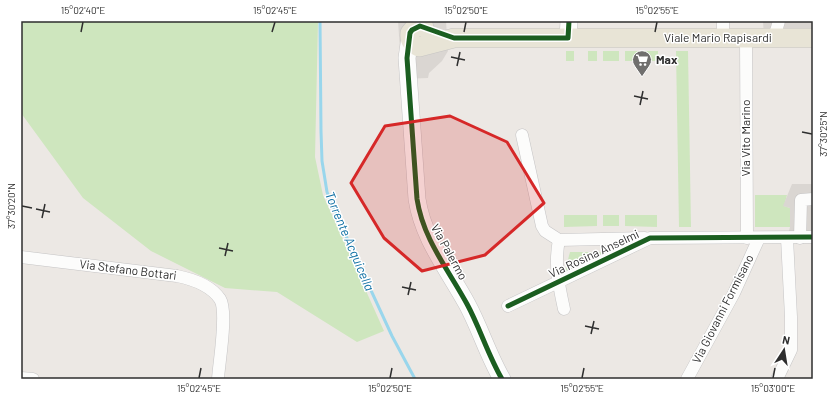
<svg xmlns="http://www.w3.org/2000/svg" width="834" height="400" viewBox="0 0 834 400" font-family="Barlow,sans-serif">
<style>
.green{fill:#cee6be}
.plaza{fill:#dad6d2}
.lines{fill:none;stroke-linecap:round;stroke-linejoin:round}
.stream{stroke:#99d6ec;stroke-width:3}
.street-casing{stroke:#c5c4c5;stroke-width:13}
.secondary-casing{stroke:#c5c4c5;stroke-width:18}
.primary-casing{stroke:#c6c5c4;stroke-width:20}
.street{stroke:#fcfcfb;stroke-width:12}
.secondary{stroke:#fcfcfb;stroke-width:17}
.primary{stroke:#e8e4d6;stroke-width:19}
.cycleway-casing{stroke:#fff;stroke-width:8}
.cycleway{stroke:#1b5e20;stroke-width:5}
.marked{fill:#d62828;fill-opacity:0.2;stroke:#d62828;stroke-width:3;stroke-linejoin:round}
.ticks{fill:none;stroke:#2e2e2e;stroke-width:1.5}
.labels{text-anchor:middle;stroke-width:3;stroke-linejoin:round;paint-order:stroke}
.street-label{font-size:12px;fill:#2e2e2e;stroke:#fff}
.poi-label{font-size:12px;font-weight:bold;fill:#2e2e2e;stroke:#fff;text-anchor:start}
.water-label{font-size:13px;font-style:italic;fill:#0d6fa3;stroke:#fff}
.neatline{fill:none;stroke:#2e2e2e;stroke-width:1.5}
.ticks-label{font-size:10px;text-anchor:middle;fill:#2e2e2e}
</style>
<rect width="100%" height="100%" fill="#ece8e4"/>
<g class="green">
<polygon points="21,21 318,21 315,157 323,195 384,331 357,342 277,292 225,288 151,251 83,198 21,113"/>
<rect x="566" y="51" width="8" height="10"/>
<rect x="588" y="51" width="9" height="10"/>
<rect x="603" y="51" width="16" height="10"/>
<rect x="625" y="51" width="33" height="10"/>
<polygon points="676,51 688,51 691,227 679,227"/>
<polygon points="755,195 787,195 784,206 790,208 790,227 755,227"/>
<polygon points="564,215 597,215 597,226 564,227"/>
<rect x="603" y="215" width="16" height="11"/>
<polygon points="625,215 657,215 657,227 625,226"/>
<polygon points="570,252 610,252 564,275"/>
</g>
<g class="plaza">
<polygon points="398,21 446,21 448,51 442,61 429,73 428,78 402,79"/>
<polygon points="763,21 813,21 813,38 764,38"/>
<polygon points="792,184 813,184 813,237 787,238 790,227 790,208 783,206"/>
</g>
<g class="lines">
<polyline class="stream" points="320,21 321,131 322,161 327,192 340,223 392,336 415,379"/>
<g class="street-casing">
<g id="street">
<polyline points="723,21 723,38"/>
<polyline points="746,38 747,238"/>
<polyline points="774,38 779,21"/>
<polyline points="522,135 542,226 545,231 559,240 645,238"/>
<polyline points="800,238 801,200 813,199"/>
<path d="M559,240C554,264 559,286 564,309"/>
<path d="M21,257L177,276C192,279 211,286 220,299C228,312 219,362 218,379"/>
<polyline points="508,306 650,238 813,237"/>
<polyline points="21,378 33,379"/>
<polyline points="687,379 734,293 759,238"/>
<polyline points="777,379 791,350 791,317 787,238"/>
</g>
</g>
<g class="secondary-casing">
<g id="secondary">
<path d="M410,37L407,58L417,199C423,239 448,269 467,304C480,328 488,355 502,379"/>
<polyline points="568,38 569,21"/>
</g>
</g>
<g class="primary-casing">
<path id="primary" d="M424,27H415L410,33C409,41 412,44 419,47L454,38H813"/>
</g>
<use href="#street" class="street"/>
<use href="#secondary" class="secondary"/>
<use href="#primary" class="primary"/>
<g class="cycleway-casing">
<g id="cycleway">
<polyline points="508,306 650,238 813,237"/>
<path d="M502,379C488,355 480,328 467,304C448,269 423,239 417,199L407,58L410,33L412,30L420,26L454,38H568L569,21"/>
</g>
</g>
<use href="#cycleway" class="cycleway"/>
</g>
<path class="marked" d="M450,116L507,142L544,203L485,255L422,271L384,238L351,183L385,126Z"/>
<path class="ticks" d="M81,32L83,22M272,32L275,22M464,32L466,22M655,32L657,22M451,57L465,60M457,66L460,52M634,96L648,99M640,105L643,91M802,132L812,134M22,206L32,208M36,209L50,212M42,218L45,204M219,248L233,251M225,256L228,243M402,287L416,290M408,295L411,282M585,326L599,329M591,334L594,321M199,378L201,368M390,378L392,368M582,378L584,368M773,378L775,368"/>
<defs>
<g id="supermarket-pin" transform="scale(1)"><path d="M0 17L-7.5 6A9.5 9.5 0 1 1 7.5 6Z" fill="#706f6e" stroke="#fff"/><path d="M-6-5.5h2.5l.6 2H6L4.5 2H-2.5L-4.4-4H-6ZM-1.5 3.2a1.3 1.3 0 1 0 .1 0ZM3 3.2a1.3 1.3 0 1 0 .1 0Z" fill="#fff"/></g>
</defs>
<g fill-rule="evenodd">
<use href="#supermarket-pin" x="642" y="60"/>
</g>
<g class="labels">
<g class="street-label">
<text x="718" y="42">Viale Mario Rapisardi</text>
<text transform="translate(746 138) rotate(-90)" y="4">Via Vito Marino</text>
<text transform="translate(449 252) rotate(61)" y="4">Via Palermo</text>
<text transform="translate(594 254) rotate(-25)" y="4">Via Rosina Anselmi</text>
<text transform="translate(128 270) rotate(7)" y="4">Via Stefano Bottari</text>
<text transform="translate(723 309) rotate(-63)" y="4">Via Giovanni Formisano</text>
</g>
<g class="poi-label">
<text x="656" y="64">Max</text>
</g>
<g class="water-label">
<text transform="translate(350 241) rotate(67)" y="5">Torrente Acquicella</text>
</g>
</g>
<rect width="834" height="400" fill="none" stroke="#ffffff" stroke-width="44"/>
<g transform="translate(784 350) rotate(12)" stroke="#ffffff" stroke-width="3" paint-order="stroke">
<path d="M0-3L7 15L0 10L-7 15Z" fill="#2e2e2e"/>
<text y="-6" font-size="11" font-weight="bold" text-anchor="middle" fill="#2e2e2e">N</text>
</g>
<rect x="22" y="22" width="790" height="356" class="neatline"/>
<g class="ticks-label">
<text x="83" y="14">15°02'40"E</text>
<text x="275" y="14">15°02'45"E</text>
<text x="466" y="14">15°02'50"E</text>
<text x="657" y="14">15°02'55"E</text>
<text transform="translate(823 134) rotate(-90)" y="4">37°30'25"N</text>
<text transform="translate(11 206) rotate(-90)" y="4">37°30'20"N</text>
<text x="199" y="392">15°02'45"E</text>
<text x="390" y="392">15°02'50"E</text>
<text x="582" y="392">15°02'55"E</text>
<text x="773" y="392">15°03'00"E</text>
</g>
</svg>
